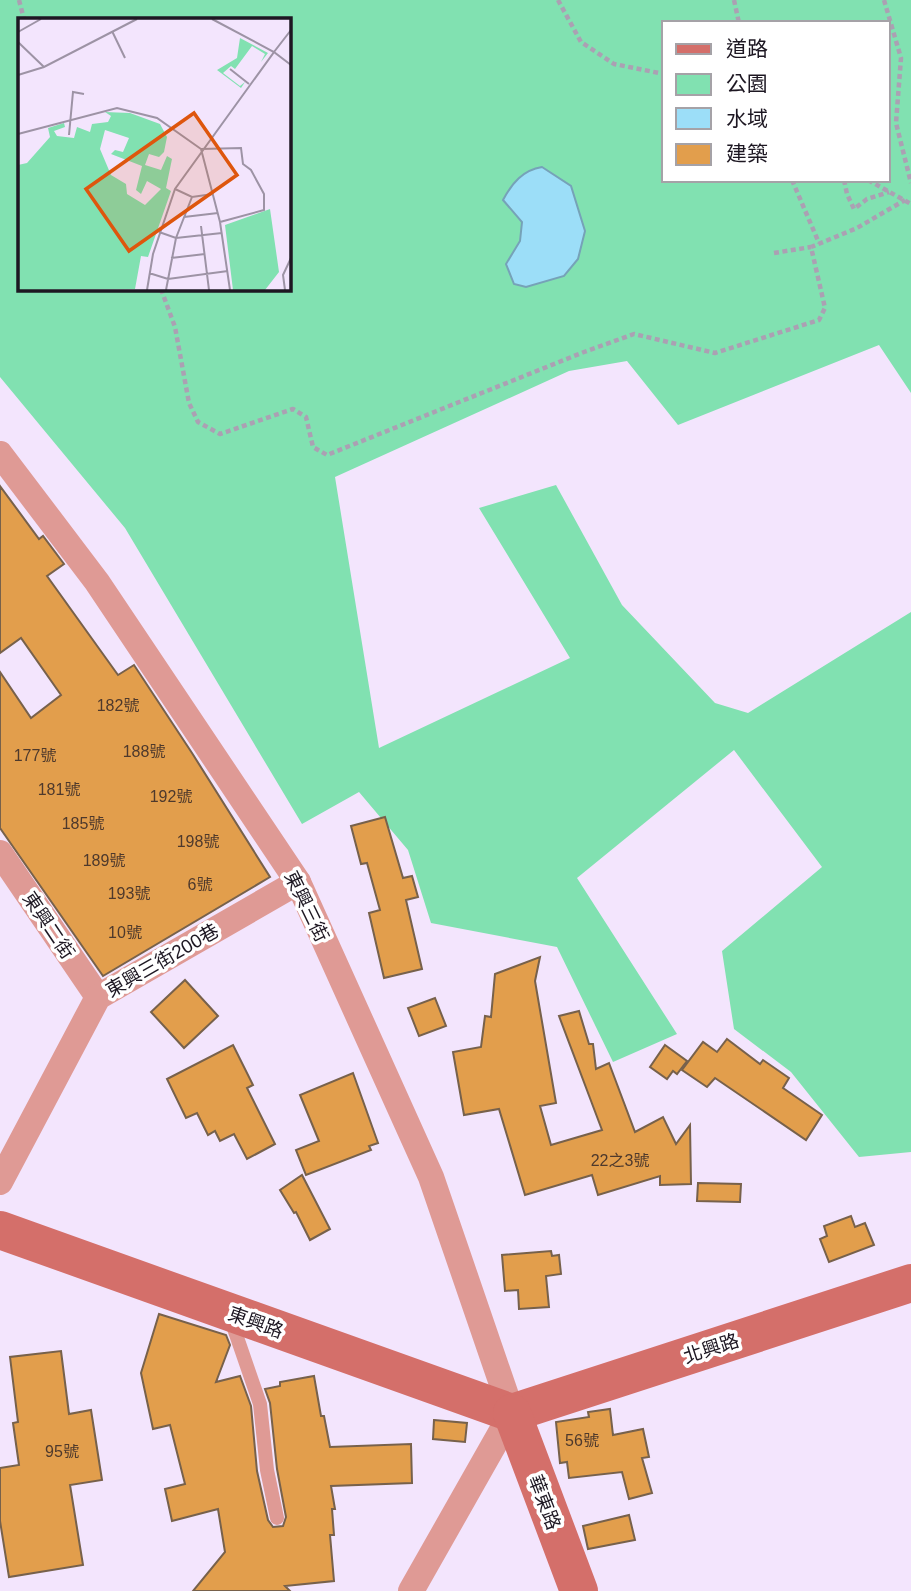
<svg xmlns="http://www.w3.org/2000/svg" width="911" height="1591" viewBox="0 0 911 1591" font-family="Helvetica,'Noto Sans TC',sans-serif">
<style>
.green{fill:#81e1b1;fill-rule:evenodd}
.water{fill:#9cdef8;stroke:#76a2b8;stroke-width:2}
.building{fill:#e29e4c;stroke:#77614b;stroke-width:2}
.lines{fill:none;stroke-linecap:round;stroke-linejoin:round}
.path{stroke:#aba0b3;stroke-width:4.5;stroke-dasharray:5 3.5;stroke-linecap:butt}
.lane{stroke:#df9a95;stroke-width:14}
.street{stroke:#df9a95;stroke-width:26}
.secondary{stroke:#d46f6a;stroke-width:38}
.labels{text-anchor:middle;stroke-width:7;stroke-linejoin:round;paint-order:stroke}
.number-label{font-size:16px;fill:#4e392c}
.street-label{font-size:19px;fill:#1d1722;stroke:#fff}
.inset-road{fill:none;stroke:#9d93a5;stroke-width:2}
.view{fill:#de560d;fill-opacity:0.15;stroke:#de560d;stroke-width:3.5}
.inset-edge{fill:none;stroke:#1d1722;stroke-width:3.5}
</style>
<rect width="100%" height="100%" fill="#f3e5fd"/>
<path class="green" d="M0,0H911V393L879,345L678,425L627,361L569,371L335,477L379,748L570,658L479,508L556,485L622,605L715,703L748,713L911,612V1152L859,1157L791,1072L734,1029L722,951L822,867L734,750L577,878L677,1034L613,1062L557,947L431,923L408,850L359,792L302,824L125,528L0,377ZM19,19H289V289H19ZM664,23H888V180H664Z"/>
<path class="water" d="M542,167L571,186L585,231L578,259L564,276L526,287L514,284L506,264L520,241L522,222L503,200C512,183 523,170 542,167Z"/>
<g class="building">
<polygon points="0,486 39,539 43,536 64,564 47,576 118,675 134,665 192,753 270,877 103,976 0,828 0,672 31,718 61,695 21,638 0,653"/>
<polygon points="385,817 403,878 412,876 418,897 406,900 422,969 384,978 369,913 380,910 367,863 361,864 351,826"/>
<polygon points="540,957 535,981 556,1103 540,1106 551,1145 602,1130 559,1016 579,1011 589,1044 593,1044 596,1069 609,1063 635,1132 663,1117 676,1144 690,1125 691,1184 660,1185 660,1176 598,1195 592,1175 525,1195 499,1109 464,1115 453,1052 481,1047 485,1016 491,1017 495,974"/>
<polygon points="185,980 218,1016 184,1048 151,1012"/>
<polygon points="435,998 446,1026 419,1036 408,1008"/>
<polygon points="727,1039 760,1064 763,1060 789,1078 783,1088 822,1115 806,1140 715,1078 707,1087 682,1070 703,1042 717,1052"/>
<polygon points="233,1045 253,1085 247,1088 275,1144 247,1159 234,1134 220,1141 215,1131 208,1135 197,1113 186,1118 167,1079"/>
<polygon points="665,1045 687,1061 677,1074 673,1071 667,1079 650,1067"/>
<polygon points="353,1073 378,1143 369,1146 371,1150 306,1175 296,1150 319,1141 300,1095"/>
<polygon points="302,1175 330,1229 310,1240 296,1212 294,1213 280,1190"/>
<polygon points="698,1183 741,1184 740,1202 697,1201"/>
<polygon points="851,1216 855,1227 865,1223 874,1245 829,1262 820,1239 827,1236 824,1226"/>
<polygon points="551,1251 552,1256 559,1255 561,1274 546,1276 549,1307 519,1309 518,1290 505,1291 502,1255"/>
<polygon points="159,1314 226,1335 230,1345 216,1382 240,1376 251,1406 257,1471 268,1520 273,1527 283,1526 286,1517 277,1469 270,1403 265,1389 280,1386 280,1382 314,1376 321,1416 324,1416 330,1447 411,1444 412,1483 331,1486 335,1509 332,1509 334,1535 330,1535 334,1581 285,1586 290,1591 193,1591 225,1552 218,1509 172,1521 165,1489 185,1484 170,1425 153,1429 141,1373"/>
<polygon points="61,1351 69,1414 91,1410 102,1480 70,1485 83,1565 9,1577 0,1521 0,1468 19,1465 13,1423 18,1422 10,1357"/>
<polygon points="610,1409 613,1435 643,1429 649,1457 642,1458 652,1493 629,1499 622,1472 569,1478 567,1462 560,1463 556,1422 589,1417 588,1412"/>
<polygon points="434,1420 467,1423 465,1442 433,1439"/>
<polygon points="629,1515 635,1540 588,1549 583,1526"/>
</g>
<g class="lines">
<g class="path">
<polyline points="19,0 24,19"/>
<polyline points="558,0 581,42 614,64 664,74"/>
<polyline points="734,0 739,23"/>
<polyline points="884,0 901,58 896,123 911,183"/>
<polyline points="792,180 819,243"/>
<polyline points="844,180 847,194 854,209 867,199 889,192"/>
<polyline points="868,180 911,204"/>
<polyline points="774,253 811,247"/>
<polyline points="161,289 175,327 189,403 198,422 220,434 293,409 306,417 313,447 327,455 584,352 634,334 715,353 819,320 825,308 811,247 857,228 905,200"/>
</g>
<polyline class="lane" points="230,1317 260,1404 267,1470 277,1518"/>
<g class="street">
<polyline points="0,454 97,582 298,882 431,1177 512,1413 411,1591"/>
<polyline points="0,853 98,997"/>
<polyline points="0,1182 98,997 298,882"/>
</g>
<g class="secondary">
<polyline points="0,1230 512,1413"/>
<polyline points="512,1413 911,1283"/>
<polyline points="512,1413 579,1591"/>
</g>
</g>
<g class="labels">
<g class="number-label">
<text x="118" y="711">182號</text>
<text x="144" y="757">188號</text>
<text x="35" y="761">177號</text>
<text x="59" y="795">181號</text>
<text x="171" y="802">192號</text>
<text x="83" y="829">185號</text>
<text x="198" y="847">198號</text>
<text x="104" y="866">189號</text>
<text x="200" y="890">6號</text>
<text x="129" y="899">193號</text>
<text x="125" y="938">10號</text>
<text x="620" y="1166">22之3號</text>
<text x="582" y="1446">56號</text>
<text x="62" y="1457">95號</text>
</g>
<g class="street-label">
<text transform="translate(307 906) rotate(64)" y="7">東興三街</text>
<text transform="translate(49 925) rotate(56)" y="7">東興二街</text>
<text transform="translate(162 960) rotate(-30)" y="7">東興三街200巷</text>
<text transform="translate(256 1322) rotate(20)" y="7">東興路</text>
<text transform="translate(711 1348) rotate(-18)" y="7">北興路</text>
<text transform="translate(545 1502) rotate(69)" y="7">華東路</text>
</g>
</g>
<g transform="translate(18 18)">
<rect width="273" height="273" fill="#f3e5fd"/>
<path d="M222,20L250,35L243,44L247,36L234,28L217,51L213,48L205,55L222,68L227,64L223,70L199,52L219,40ZM87,94L112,95L142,106L149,119L146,134L141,139L131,136L127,147L143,152L149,138L154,141L148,170L153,173L130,239L123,238L117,271L0,272V147L9,145L32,119L30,110L46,105L47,109L36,113L39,118L56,120L59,109L72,114L74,106L90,104L93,98ZM87,112L111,120L105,134L97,132L93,136L124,148L118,172L123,176L129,163L143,171L127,187L109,176L108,166L93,157L82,131ZM252,191L261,254L247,272H215L207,207Z" fill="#81e1b1" fill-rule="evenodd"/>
<path class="inset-road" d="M273,12L256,34L273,47M94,13L107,40M0,14L23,1M0,24L26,49L119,1M212,51L231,66M0,57L26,49M0,116L99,90L139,100L183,131M51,117L55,74L66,76M183,131L223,130L225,146L233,152L246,176V192L202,204M183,131L202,204L212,272M157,171L174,179L195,176M166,199L200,195M183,208L191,272M141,214L158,220L204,215M153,240L187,236M131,255L150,261L210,253M129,272L135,236L157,171L256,34L194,1M148,272L158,220L174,179M267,272L265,257L273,240"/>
<path class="view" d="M176,95L219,157L111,233L68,171Z"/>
<rect width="273" height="273" class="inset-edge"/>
</g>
<rect x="662" y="21" width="228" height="161" fill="#ffffff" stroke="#a5a2a7" stroke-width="2"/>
<rect x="676" y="44" width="35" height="10" fill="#d46f6a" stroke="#a5a2a7" stroke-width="2"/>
<text x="726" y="56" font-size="21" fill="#1d1722">道路</text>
<rect x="676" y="74" width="35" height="21" fill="#81e1b1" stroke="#a5a2a7" stroke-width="2"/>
<text x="726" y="91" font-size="21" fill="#1d1722">公園</text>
<rect x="676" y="108" width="35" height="21" fill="#9cdef8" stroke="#a5a2a7" stroke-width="2"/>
<text x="726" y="126" font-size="21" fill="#1d1722">水域</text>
<rect x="676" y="144" width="35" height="21" fill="#e29e4c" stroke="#a5a2a7" stroke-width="2"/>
<text x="726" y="161" font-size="21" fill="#1d1722">建築</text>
</svg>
